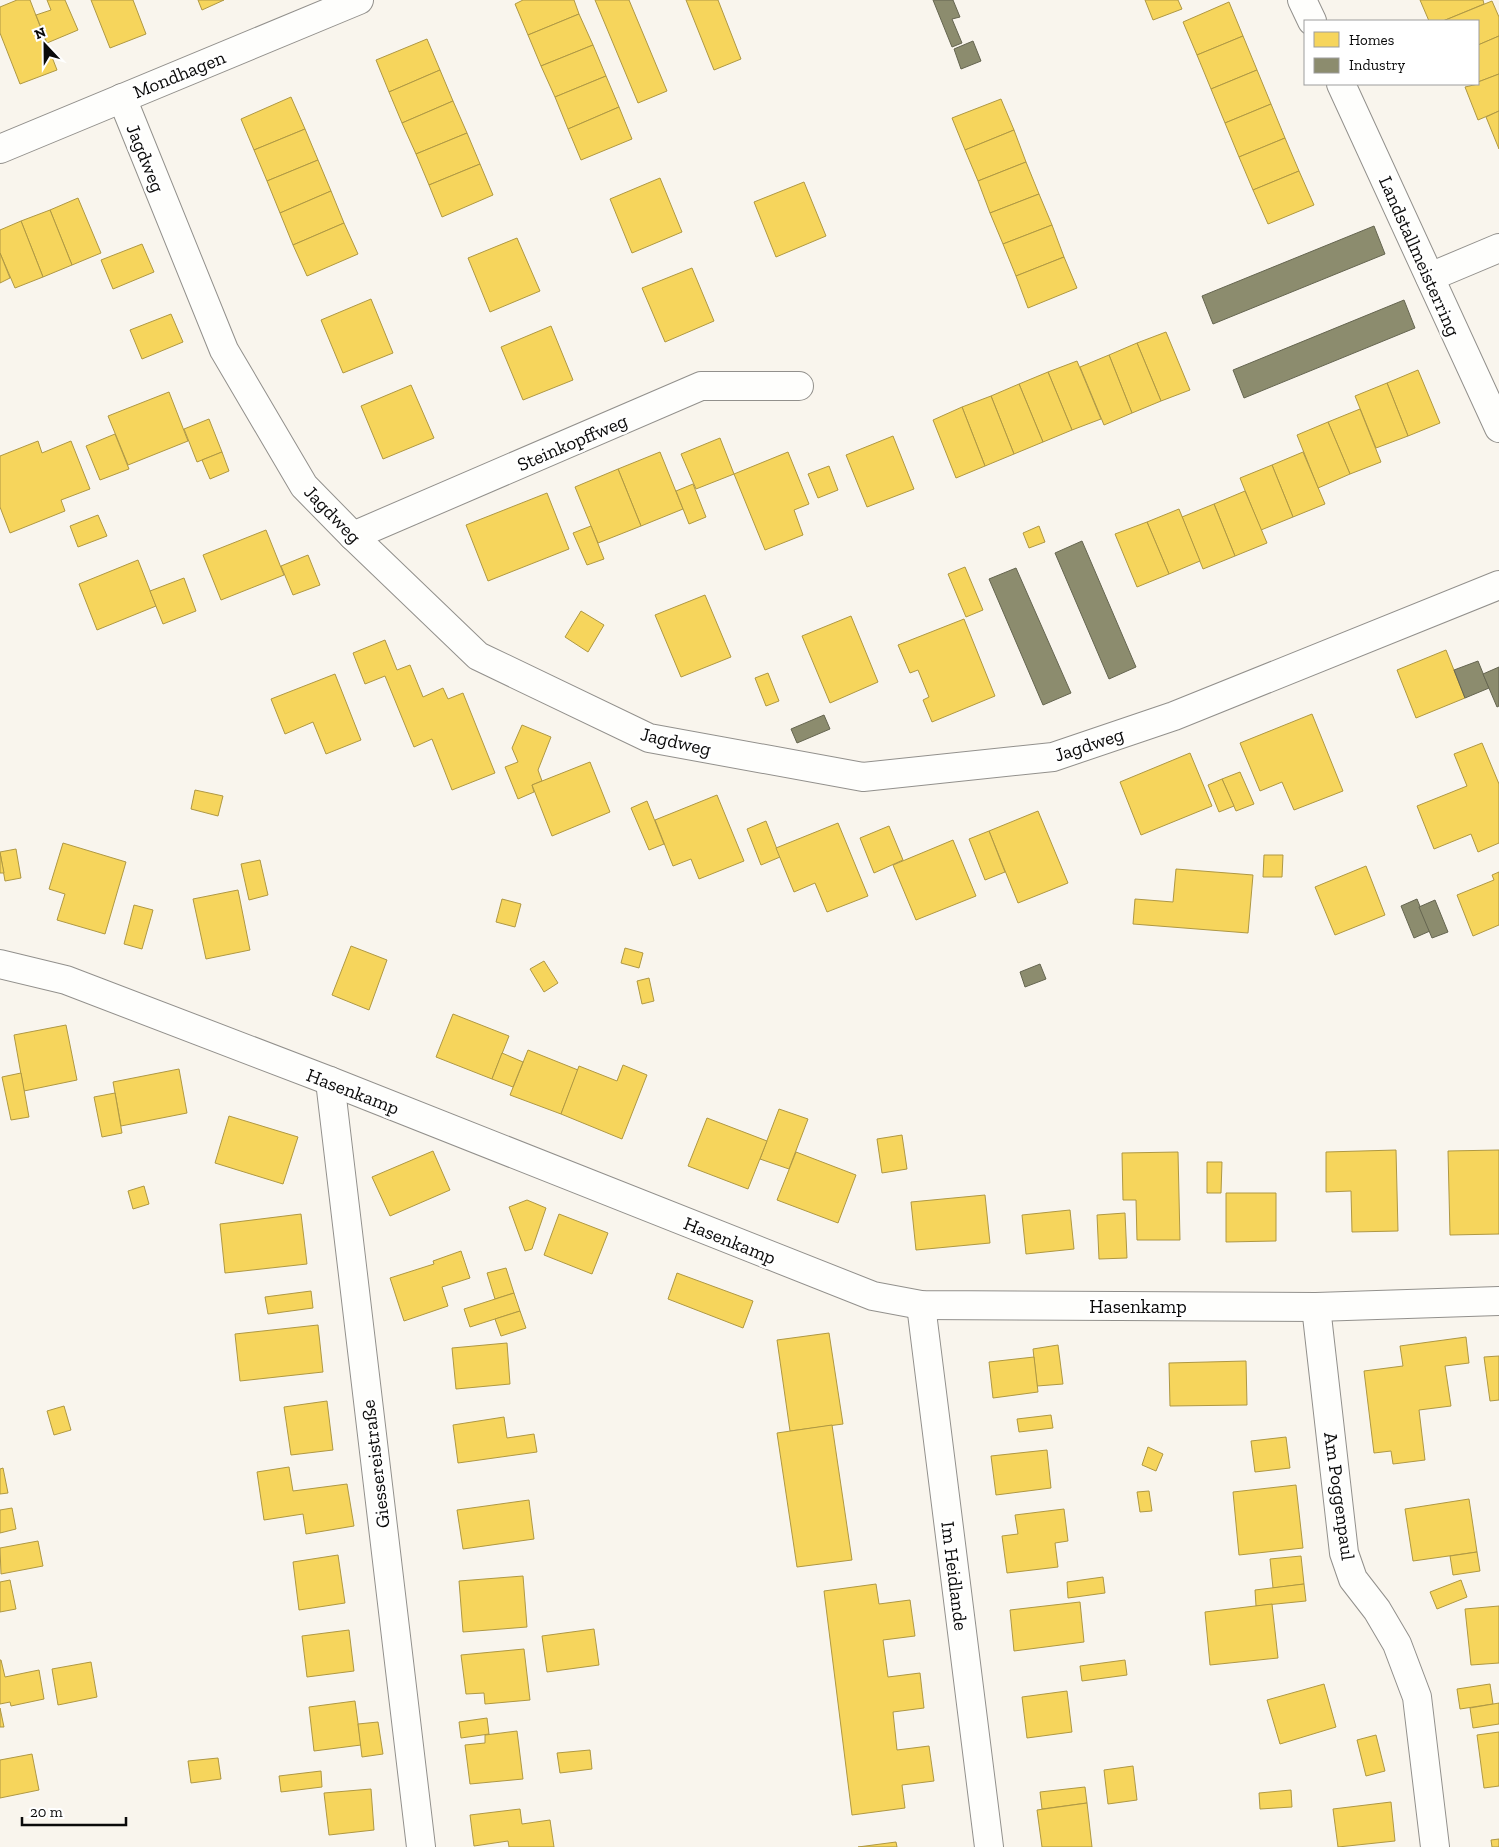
<svg xmlns="http://www.w3.org/2000/svg" width="1499" height="1847" viewBox="0 0 1499 1847" font-family="'Zilla Slab',serif">
<style>
.homes{fill:#f6d55c;stroke:#af9843}
.industry{fill:#8c8c6e;stroke:#656550}
.lines{fill:none;stroke-linecap:round;stroke-linejoin:round}
.minor-casing{stroke:#92908c;stroke-width:30}
.minor{stroke:#fefefc;stroke-width:28}
.labels{text-anchor:middle;stroke-width:5;stroke-linejoin:round;paint-order:stroke}
.street-label{font-size:19px;fill:#0a0a0a;stroke:#fff}
</style>
<rect width="100%" height="100%" fill="#f9f5ed"/>
<g class="homes">
<polygon points="17,0 30,0 57,70 20,84 0,33 0,7"/>
<polygon points="47,0 65,0 78,30 47,43 36,15 51,10"/>
<polygon points="91,0 133,0 146,34 110,48"/>
<polygon points="198,0 224,0 202,10"/>
<polygon points="523,0 574,0 579,14 528,35 515,4"/>
<polygon points="595,0 629,0 667,91 638,103"/>
<polygon points="686,0 718,0 741,59 714,70"/>
<polygon points="1145,0 1178,0 1182,9 1153,20"/>
<polygon points="1420,0 1483,0 1484,4 1443,21 1429,21"/>
<polygon points="1492,1 1499,17 1499,36 1478,45 1478,21 1443,21"/>
<polygon points="1229,2 1243,36 1197,55 1183,22"/>
<polygon points="579,14 593,45 541,66 528,35"/>
<polygon points="1243,36 1257,70 1211,89 1197,55"/>
<polygon points="1499,36 1499,74 1478,82 1478,45"/>
<polygon points="427,39 440,70 389,92 376,60"/>
<polygon points="593,45 606,76 555,97 541,66"/>
<polygon points="440,70 453,101 402,123 389,92"/>
<polygon points="1257,70 1271,104 1225,123 1211,89"/>
<polygon points="1499,74 1499,111 1478,120 1465,87 1478,84 1478,82"/>
<polygon points="606,76 619,107 568,129 555,97"/>
<polygon points="291,97 305,129 254,150 241,119"/>
<polygon points="1001,99 1014,130 965,150 952,118"/>
<polygon points="453,101 467,133 416,154 402,123"/>
<polygon points="1271,104 1285,138 1239,157 1225,123"/>
<polygon points="619,107 632,139 581,160 568,129"/>
<polygon points="1499,111 1499,149 1486,117"/>
<polygon points="305,129 318,160 267,181 254,150"/>
<polygon points="1014,130 1026,162 978,181 965,150"/>
<polygon points="467,133 480,164 429,185 416,154"/>
<polygon points="1285,138 1299,171 1253,190 1239,157"/>
<polygon points="318,160 331,191 280,213 267,181"/>
<polygon points="1026,162 1039,194 990,213 978,181"/>
<polygon points="480,164 493,195 442,217 429,185"/>
<polygon points="1299,171 1314,205 1268,224 1253,190"/>
<polygon points="660,178 682,232 632,253 610,199"/>
<polygon points="804,182 826,236 776,257 754,202"/>
<polygon points="331,191 344,223 293,245 280,213"/>
<polygon points="1039,194 1052,225 1003,244 990,213"/>
<polygon points="78,198 101,253 72,265 50,210"/>
<polygon points="50,210 72,265 43,277 21,221"/>
<polygon points="21,221 43,277 15,288 0,253 0,230"/>
<polygon points="344,223 358,254 307,276 293,245"/>
<polygon points="1052,225 1064,257 1016,276 1003,244"/>
<polygon points="517,238 540,291 490,312 468,258"/>
<polygon points="142,244 154,272 113,289 101,260"/>
<polygon points="0,253 10,278 0,283"/>
<polygon points="1064,257 1077,288 1028,308 1016,276"/>
<polygon points="692,268 714,321 665,342 642,288"/>
<polygon points="371,299 393,353 343,373 321,320"/>
<polygon points="171,314 183,342 142,359 130,330"/>
<polygon points="551,326 573,380 523,400 501,347"/>
<polygon points="1166,332 1190,390 1161,401 1137,343"/>
<polygon points="1137,343 1161,401 1132,413 1109,355"/>
<polygon points="1109,355 1132,413 1104,425 1080,367"/>
<polygon points="1077,361 1101,419 1072,430 1048,372"/>
<polygon points="1418,370 1440,423 1408,436 1387,383"/>
<polygon points="1048,372 1072,430 1043,442 1019,384"/>
<polygon points="1387,383 1408,436 1376,448 1355,396"/>
<polygon points="1019,384 1043,442 1014,454 991,396"/>
<polygon points="411,385 434,438 383,459 361,406"/>
<polygon points="169,392 188,441 128,465 108,416"/>
<polygon points="991,396 1014,454 985,466 962,407"/>
<polygon points="962,407 985,466 956,478 933,420"/>
<polygon points="1360,409 1381,462 1350,474 1328,422"/>
<polygon points="209,419 222,452 197,462 184,429"/>
<polygon points="1328,422 1350,474 1318,488 1297,435"/>
<polygon points="115,434 129,469 100,480 86,446"/>
<polygon points="893,436 914,489 867,507 846,455"/>
<polygon points="720,438 734,474 696,489 681,454"/>
<polygon points="38,441 42,453 71,441 90,489 61,500 65,511 10,533 0,507 0,456"/>
<polygon points="222,452 229,471 210,479 202,460"/>
<polygon points="660,452 683,509 641,526 618,469"/>
<polygon points="788,452 809,504 794,510 803,535 765,550 734,474"/>
<polygon points="1303,452 1325,504 1293,517 1272,465"/>
<polygon points="1272,465 1293,517 1261,530 1240,478"/>
<polygon points="829,466 838,490 818,498 808,474"/>
<polygon points="618,469 641,526 598,543 575,487"/>
<polygon points="693,484 706,517 689,524 676,491"/>
<polygon points="1245,491 1267,543 1235,556 1214,504"/>
<polygon points="547,493 569,549 488,581 466,525"/>
<polygon points="1214,504 1235,556 1203,569 1182,517"/>
<polygon points="1179,509 1200,561 1169,574 1147,522"/>
<polygon points="98,515 107,536 78,547 70,526"/>
<polygon points="1147,522 1169,574 1137,587 1115,534"/>
<polygon points="591,526 604,559 587,565 573,533"/>
<polygon points="1039,526 1045,542 1029,548 1023,533"/>
<polygon points="266,530 284,575 221,600 203,555"/>
<polygon points="308,555 320,585 293,595 281,566"/>
<polygon points="138,560 156,606 97,630 79,584"/>
<polygon points="965,567 983,610 966,617 948,574"/>
<polygon points="184,578 196,611 163,624 150,591"/>
<polygon points="705,595 731,657 681,677 655,615"/>
<polygon points="581,611 604,625 588,652 565,637"/>
<polygon points="851,616 878,682 830,703 802,636"/>
<polygon points="964,619 995,696 932,722 923,700 929,697 918,670 910,673 898,645"/>
<polygon points="385,640 397,670 410,665 423,697 443,688 448,699 463,693 495,773 452,790 432,739 414,747 385,676 365,684 353,653"/>
<polygon points="1446,650 1465,698 1416,718 1397,670"/>
<polygon points="768,673 779,701 766,706 755,678"/>
<polygon points="335,674 361,740 326,754 313,722 285,734 271,699"/>
<polygon points="1312,714 1343,791 1294,810 1282,782 1260,791 1240,743"/>
<polygon points="522,725 551,737 538,770 542,781 532,785 534,792 518,799 505,767 518,762 512,748"/>
<polygon points="1482,743 1499,784 1499,843 1478,852 1471,834 1434,849 1417,806 1467,786 1454,754"/>
<polygon points="1190,753 1212,806 1141,835 1120,782"/>
<polygon points="590,762 610,812 552,836 532,785"/>
<polygon points="1240,772 1254,804 1236,811 1222,779"/>
<polygon points="1222,779 1234,806 1219,812 1208,785"/>
<polygon points="195,790 223,796 218,816 191,809"/>
<polygon points="717,795 744,861 699,879 691,859 673,866 655,820"/>
<polygon points="647,801 664,844 649,850 631,808"/>
<polygon points="1038,811 1068,883 1018,903 989,831"/>
<polygon points="766,821 780,857 761,865 747,829"/>
<polygon points="838,823 868,896 827,912 815,883 794,892 776,848"/>
<polygon points="889,826 903,860 874,873 860,838"/>
<polygon points="989,831 1005,872 985,880 969,839"/>
<polygon points="953,840 976,896 916,920 893,865"/>
<polygon points="63,843 126,862 105,934 57,920 65,894 49,889"/>
<polygon points="16,849 21,878 5,881 0,852"/>
<polygon points="0,853 4,873 0,873"/>
<polygon points="1264,855 1283,855 1282,877 1263,877"/>
<polygon points="260,860 268,895 249,900 241,864"/>
<polygon points="1366,866 1385,915 1335,935 1315,887"/>
<polygon points="1176,869 1253,875 1248,933 1133,924 1135,899 1173,902"/>
<polygon points="1499,872 1499,925 1473,936 1457,895 1494,880 1492,875"/>
<polygon points="238,890 250,950 206,959 193,899"/>
<polygon points="502,899 521,904 515,927 496,922"/>
<polygon points="134,905 153,910 142,949 124,944"/>
<polygon points="351,946 387,960 369,1010 332,995"/>
<polygon points="625,948 643,953 639,968 621,963"/>
<polygon points="544,961 558,983 544,992 530,969"/>
<polygon points="649,978 654,1001 642,1004 637,981"/>
<polygon points="453,1014 509,1036 492,1079 436,1057"/>
<polygon points="66,1025 77,1080 24,1091 14,1035"/>
<polygon points="528,1050 578,1070 561,1114 510,1095"/>
<polygon points="502,1053 523,1062 513,1087 492,1079"/>
<polygon points="623,1065 647,1075 622,1139 561,1114 579,1066 617,1081"/>
<polygon points="179,1069 187,1113 121,1126 113,1082"/>
<polygon points="21,1073 29,1117 11,1120 2,1077"/>
<polygon points="115,1093 122,1133 102,1137 94,1097"/>
<polygon points="779,1109 808,1119 789,1169 760,1159"/>
<polygon points="229,1116 298,1137 283,1184 215,1163"/>
<polygon points="707,1118 767,1141 748,1189 688,1166"/>
<polygon points="902,1135 907,1169 882,1173 877,1139"/>
<polygon points="1396,1150 1398,1231 1352,1232 1351,1191 1326,1192 1326,1152"/>
<polygon points="1499,1150 1499,1234 1450,1235 1448,1151"/>
<polygon points="433,1151 450,1190 390,1216 372,1177"/>
<polygon points="796,1152 856,1175 838,1223 777,1200"/>
<polygon points="1178,1152 1180,1240 1137,1240 1136,1200 1123,1200 1122,1153"/>
<polygon points="1207,1162 1222,1162 1221,1193 1207,1193"/>
<polygon points="144,1186 149,1204 133,1209 128,1191"/>
<polygon points="1226,1193 1276,1193 1276,1241 1226,1242"/>
<polygon points="985,1195 990,1243 916,1250 911,1202"/>
<polygon points="527,1200 546,1208 532,1249 525,1251 509,1207"/>
<polygon points="1070,1210 1074,1249 1026,1254 1022,1215"/>
<polygon points="1125,1213 1127,1258 1099,1259 1097,1215"/>
<polygon points="301,1214 307,1264 225,1273 220,1224"/>
<polygon points="559,1214 608,1233 592,1274 544,1255"/>
<polygon points="461,1251 470,1278 442,1287 448,1306 404,1321 390,1278 434,1264 433,1261"/>
<polygon points="506,1268 514,1293 495,1299 487,1273"/>
<polygon points="677,1273 753,1301 743,1328 668,1299"/>
<polygon points="311,1291 313,1308 268,1314 265,1297"/>
<polygon points="514,1293 520,1311 470,1327 464,1309"/>
<polygon points="520,1311 526,1328 501,1336 495,1319"/>
<polygon points="318,1325 323,1372 240,1381 235,1334"/>
<polygon points="829,1333 843,1424 790,1431 777,1340"/>
<polygon points="1466,1337 1469,1363 1445,1366 1451,1406 1419,1410 1425,1460 1393,1464 1391,1451 1374,1453 1364,1371 1403,1366 1400,1346"/>
<polygon points="507,1343 510,1384 456,1389 452,1348"/>
<polygon points="1058,1345 1063,1384 1037,1386 1033,1349"/>
<polygon points="1499,1356 1499,1400 1490,1401 1484,1357"/>
<polygon points="1034,1357 1038,1392 993,1398 989,1362"/>
<polygon points="1246,1361 1247,1405 1170,1406 1169,1363"/>
<polygon points="327,1401 333,1450 291,1455 284,1407"/>
<polygon points="64,1406 71,1430 54,1435 47,1411"/>
<polygon points="1051,1415 1053,1428 1019,1432 1017,1419"/>
<polygon points="504,1417 507,1438 534,1434 537,1452 458,1463 453,1425"/>
<polygon points="832,1425 852,1560 797,1567 777,1433"/>
<polygon points="1286,1437 1290,1468 1255,1472 1251,1441"/>
<polygon points="1148,1447 1163,1454 1156,1471 1142,1465"/>
<polygon points="1047,1450 1051,1488 996,1495 991,1456"/>
<polygon points="289,1467 293,1491 347,1484 354,1526 306,1534 303,1514 264,1520 257,1472"/>
<polygon points="3,1468 8,1493 0,1494 0,1469"/>
<polygon points="1296,1485 1303,1548 1239,1555 1233,1492"/>
<polygon points="1149,1491 1152,1511 1140,1512 1137,1492"/>
<polygon points="1469,1499 1477,1552 1413,1561 1405,1509"/>
<polygon points="529,1500 534,1539 463,1549 457,1510"/>
<polygon points="12,1508 16,1529 0,1533 0,1510"/>
<polygon points="1064,1509 1068,1541 1055,1543 1058,1567 1007,1573 1002,1536 1018,1534 1015,1515"/>
<polygon points="38,1541 43,1566 1,1574 0,1548"/>
<polygon points="1477,1552 1480,1571 1453,1575 1450,1556"/>
<polygon points="338,1555 345,1603 299,1610 293,1562"/>
<polygon points="1301,1556 1304,1584 1273,1588 1270,1559"/>
<polygon points="523,1576 527,1627 463,1632 459,1581"/>
<polygon points="1103,1577 1105,1593 1068,1598 1067,1582"/>
<polygon points="10,1580 16,1609 0,1612 0,1582"/>
<polygon points="1461,1580 1467,1597 1437,1609 1430,1592"/>
<polygon points="876,1584 879,1604 910,1600 915,1636 883,1640 888,1677 920,1673 924,1708 893,1712 897,1750 929,1746 934,1781 902,1785 905,1808 852,1815 824,1591"/>
<polygon points="1304,1584 1306,1601 1256,1606 1255,1590"/>
<polygon points="1080,1602 1084,1642 1014,1651 1010,1610"/>
<polygon points="1272,1604 1278,1658 1210,1665 1205,1612"/>
<polygon points="1499,1606 1499,1663 1471,1665 1465,1609"/>
<polygon points="594,1629 599,1665 547,1672 542,1636"/>
<polygon points="349,1630 354,1671 307,1677 302,1636"/>
<polygon points="524,1649 530,1700 485,1704 484,1693 466,1694 461,1655"/>
<polygon points="0,1660 1,1660 5,1677 39,1670 44,1699 11,1706 10,1702 0,1704"/>
<polygon points="1125,1660 1127,1675 1082,1681 1080,1666"/>
<polygon points="91,1662 97,1697 58,1705 52,1669"/>
<polygon points="1324,1684 1336,1727 1280,1744 1267,1700"/>
<polygon points="1490,1684 1493,1704 1460,1709 1457,1689"/>
<polygon points="1067,1691 1072,1732 1027,1738 1022,1697"/>
<polygon points="355,1701 361,1745 314,1751 309,1707"/>
<polygon points="1499,1703 1499,1724 1473,1728 1470,1708"/>
<polygon points="0,1708 4,1727 0,1727"/>
<polygon points="487,1718 489,1734 461,1738 459,1722"/>
<polygon points="378,1722 383,1754 362,1757 358,1724"/>
<polygon points="517,1731 523,1779 470,1784 465,1745 485,1743 485,1735"/>
<polygon points="1499,1732 1499,1786 1484,1788 1477,1735"/>
<polygon points="1376,1735 1385,1771 1366,1776 1357,1740"/>
<polygon points="590,1750 592,1769 560,1773 557,1753"/>
<polygon points="32,1754 39,1790 0,1798 0,1760"/>
<polygon points="218,1758 221,1779 191,1783 188,1761"/>
<polygon points="1133,1766 1137,1800 1108,1804 1104,1770"/>
<polygon points="321,1771 322,1787 281,1792 279,1776"/>
<polygon points="1085,1787 1087,1803 1042,1809 1040,1792"/>
<polygon points="371,1789 374,1830 329,1835 324,1793"/>
<polygon points="1291,1790 1292,1807 1260,1809 1259,1793"/>
<polygon points="1391,1802 1395,1841 1338,1847 1333,1809"/>
<polygon points="1087,1803 1092,1847 1042,1847 1037,1810"/>
<polygon points="520,1809 522,1824 550,1820 554,1847 509,1847 508,1841 474,1846 470,1815"/>
<polygon points="1499,1839 1499,1847 1492,1847 1491,1840"/>
<polygon points="896,1842 897,1847 858,1847"/>
</g>
<g class="industry">
<polygon points="933,0 953,0 960,17 952,19 962,43 952,47"/>
<polygon points="973,41 981,61 961,69 954,49"/>
<polygon points="1374,226 1385,254 1213,324 1202,296"/>
<polygon points="1404,300 1415,328 1244,398 1233,370"/>
<polygon points="1082,541 1136,667 1109,679 1055,553"/>
<polygon points="1016,568 1071,693 1043,705 989,579"/>
<polygon points="1478,661 1489,688 1465,698 1454,670"/>
<polygon points="1499,667 1499,706 1497,707 1483,674"/>
<polygon points="824,715 830,729 797,743 791,729"/>
<polygon points="1417,899 1430,931 1414,938 1401,906"/>
<polygon points="1435,900 1448,932 1432,938 1419,907"/>
<polygon points="1040,964 1046,979 1025,987 1020,972"/>
</g>
<g class="lines">
<g class="minor-casing">
<g id="minor">
<polyline points="1302,0 1312,21"/>
<polyline points="1341,84 1499,428"/>
<polyline points="122,98 224,350 304,486 353,536 478,656 649,738 863,777 1053,757 1174,716 1499,585"/>
<polyline points="0,149 359,0"/>
<polyline points="1430,277 1499,248"/>
<polyline points="353,536 701,386 799,386"/>
<polyline points="0,964 66,980 330,1081 873,1296 921,1305 1316,1307 1499,1301"/>
<polyline points="330,1081 421,1847"/>
<polyline points="921,1305 989,1847"/>
<polyline points="1316,1307 1344,1553 1353,1579 1377,1610 1397,1644 1417,1697 1435,1847"/>
</g>
</g>
<use href="#minor" class="minor"/>
</g>
<g class="labels">
<g class="street-label">
<text transform="translate(179 74) rotate(-22)" y="7">Mondhagen</text>
<text transform="translate(146 158) rotate(68)" y="7">Jagdweg</text>
<text transform="translate(1420 256) rotate(66)" y="7">Landstallmeisterring</text>
<text transform="translate(572 442) rotate(-23)" y="7">Steinkopffweg</text>
<text transform="translate(333 514) rotate(46)" y="7">Jagdweg</text>
<text transform="translate(676 741) rotate(13)" y="7">Jagdweg</text>
<text transform="translate(1089 744) rotate(-18)" y="7">Jagdweg</text>
<text transform="translate(353 1091) rotate(21)" y="7">Hasenkamp</text>
<text transform="translate(730 1240) rotate(22)" y="7">Hasenkamp</text>
<text x="1138" y="1313">Hasenkamp</text>
<text transform="translate(375 1464) rotate(-97)" y="7">Giessereistraße</text>
<text transform="translate(1340 1496) rotate(82)" y="7">Am Poggenpaul</text>
<text transform="translate(955 1576) rotate(83)" y="7">Im Heidlande</text>
</g>
</g>
<rect x="1304" y="20" width="175" height="65" fill="#ffffff" stroke="#9d9d9d"/>
<rect x="1314" y="32" width="25" height="15" fill="#f6d55c" stroke="#9d9d9d"/>
<text x="1349" y="45" font-size="15" fill="#0a0a0a">Homes</text>
<rect x="1314" y="58" width="25" height="15" fill="#8c8c6e" stroke="#9d9d9d"/>
<text x="1349" y="70" font-size="15" fill="#0a0a0a">Industry</text>
<g transform="translate(45 45) rotate(338)" stroke="#ffffff" stroke-width="4" paint-order="stroke">
<path d="M0-4L9 19L0 12L-9 19Z" fill="#0a0a0a"/>
<text y="-8" font-size="14" font-weight="bold" text-anchor="middle" fill="#0a0a0a">N</text>
</g>
<path d="M22 1817v8h104v-8" fill="none" stroke="#0a0a0a" stroke-width="2.5"/>
<text x="30" y="1817" font-size="15" fill="#0a0a0a" stroke="#ffffff" stroke-width="4" paint-order="stroke">20 m</text>
</svg>
